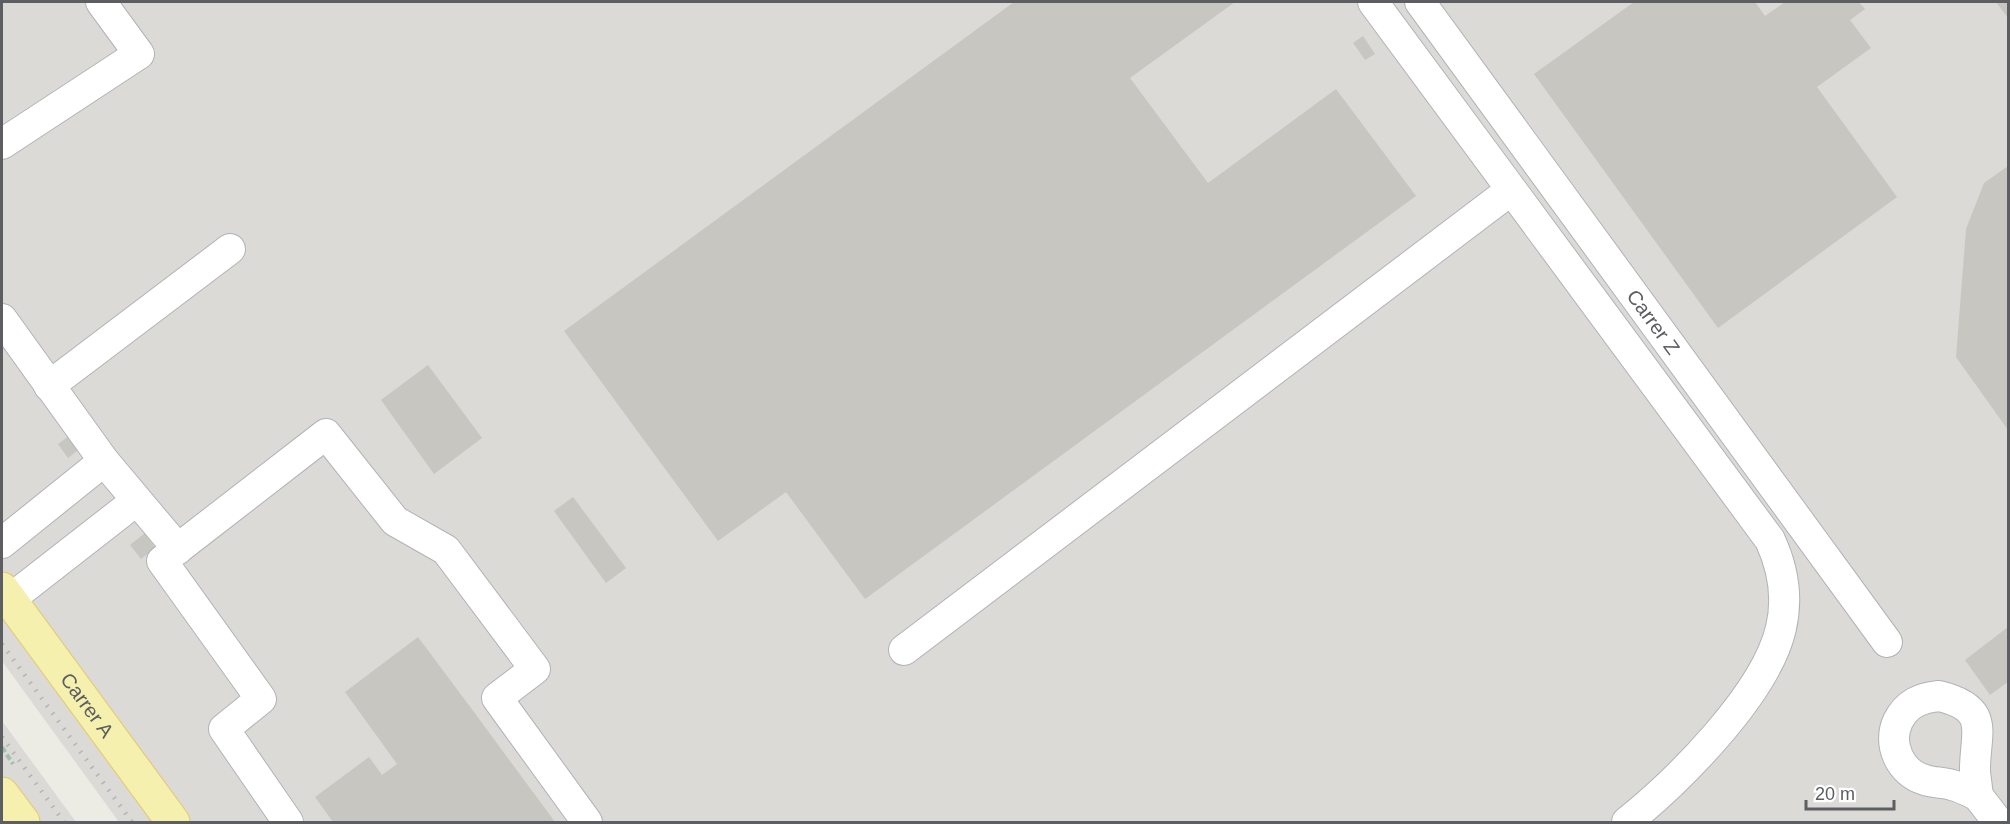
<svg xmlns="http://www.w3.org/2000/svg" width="2010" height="824" viewBox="0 0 2010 824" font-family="Helvetica,sans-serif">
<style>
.industrial{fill:#dbdad6}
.building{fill:#c8c6c0}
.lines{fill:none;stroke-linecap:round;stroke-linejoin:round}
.minor-casing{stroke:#b1b3b7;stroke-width:32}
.major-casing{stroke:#e1c968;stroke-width:35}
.path{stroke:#9cc2aa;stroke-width:4;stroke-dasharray:6 3;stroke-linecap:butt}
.minor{stroke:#fff;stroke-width:30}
.major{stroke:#f6f0af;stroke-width:33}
.rail{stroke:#b3b4b4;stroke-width:4.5;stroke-dasharray:1.5 8;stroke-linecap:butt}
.labels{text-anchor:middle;stroke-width:4.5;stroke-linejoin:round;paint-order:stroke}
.street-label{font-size:20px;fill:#5c5e62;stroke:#fff}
</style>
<rect width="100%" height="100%" fill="#ecebe4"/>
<g class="industrial">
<polygon points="2,2 2008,2 2008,822 119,822 2,661"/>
<polygon points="2,721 76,822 2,822"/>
</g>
<g class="building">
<polygon points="1014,2 1235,2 1130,78 1208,183 1336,89 1416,196 865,599 786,492 718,541 564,331"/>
<polygon points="1634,2 1755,2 1765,16 1785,2 1859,2 1865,9 1850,20 1871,48 1817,87 1897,197 1718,328 1534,74"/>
<polygon points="1996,2 2008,2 2008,18"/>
<polygon points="1363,36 1375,54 1365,60 1353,43"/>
<polygon points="2008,166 2008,430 1956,357 1966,229 1984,183"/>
<polygon points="428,365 482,438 434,474 381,400"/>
<polygon points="73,433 82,447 68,458 58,444"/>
<polygon points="573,497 626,568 606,583 554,511"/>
<polygon points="145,533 155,548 141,559 130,545"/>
<polygon points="2008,627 2008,682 1990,695 1965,660"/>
<polygon points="418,637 471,708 555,822 333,822 315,797 369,757 382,775 397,764 345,692"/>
</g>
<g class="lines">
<g class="minor-casing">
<g id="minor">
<path d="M1373,2L1770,540C1783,568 1788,598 1781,628C1766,694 1678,781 1627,822"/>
<path id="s1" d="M1420,2L1887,642"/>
<polyline points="2,144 139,54 101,2"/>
<polyline points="2,319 104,461 178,549"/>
<polyline points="49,386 230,249"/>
<polyline points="2,543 104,461"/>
<polyline points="9,600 136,501"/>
<polyline points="904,650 1511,190"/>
<path d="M1939,696C1993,709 1974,734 1975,772C1976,780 1977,788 1978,796C1970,792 1961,787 1952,785C1943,782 1934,783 1925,780C1900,773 1887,744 1898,721C1907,703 1921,698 1939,696Z"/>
<polyline points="1978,796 1998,822"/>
<polyline points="288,822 224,729 261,699 162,561 326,434 395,521 446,550 535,669 497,698 587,822"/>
</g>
</g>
<g class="major-casing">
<g id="major">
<path id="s2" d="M2,589L173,822"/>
<polyline points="2,794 23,822"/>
</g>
</g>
<polyline class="path" points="2,747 13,764"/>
<use href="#minor" class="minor"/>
<use href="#major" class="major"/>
<g class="rail">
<polyline points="2,644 132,822"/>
<polyline points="2,737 64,822"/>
</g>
</g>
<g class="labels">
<g class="street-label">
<text dy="7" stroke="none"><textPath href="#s1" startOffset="396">Carrer Z</textPath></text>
<text dy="7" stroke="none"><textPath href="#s2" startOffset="144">Carrer A</textPath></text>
</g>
</g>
<rect width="2010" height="824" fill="none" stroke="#5c5e62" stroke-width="6"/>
<path d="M1806 800v9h88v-9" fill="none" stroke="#5c5e62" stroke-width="3"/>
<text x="1815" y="800" font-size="18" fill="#5c5e62" stroke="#ffffff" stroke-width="4.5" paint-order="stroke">20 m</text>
</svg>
